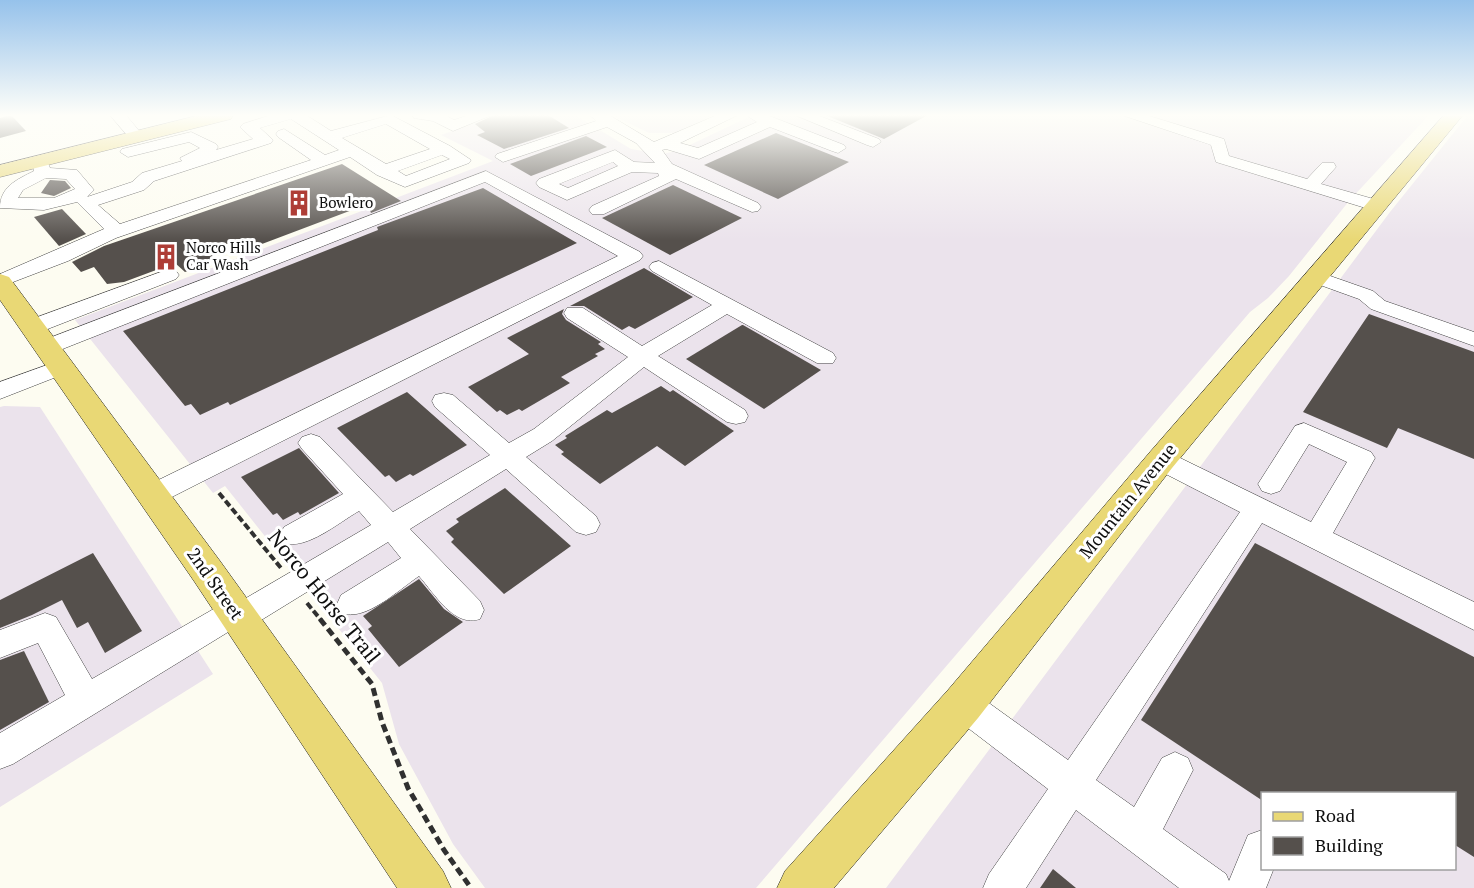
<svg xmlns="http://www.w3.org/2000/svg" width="1474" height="888" viewBox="0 0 1474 888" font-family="'PT Serif',serif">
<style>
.industrial{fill:#ebe3ec;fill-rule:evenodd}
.building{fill:#55504c}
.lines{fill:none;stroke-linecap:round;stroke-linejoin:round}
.minor-casing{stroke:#414141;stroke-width:1}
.major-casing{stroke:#1f1f1f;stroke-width:1}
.path-far1{stroke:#303030;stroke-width:4;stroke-dasharray:7 3;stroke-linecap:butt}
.path{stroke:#303030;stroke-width:5;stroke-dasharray:8 4.5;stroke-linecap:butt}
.minor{fill:#fff;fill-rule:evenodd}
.major{fill:#e9d875;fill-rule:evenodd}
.labels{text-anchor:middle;stroke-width:6;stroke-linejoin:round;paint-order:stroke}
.far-poi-label{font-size:15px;fill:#0e0e0e;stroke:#fff;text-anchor:start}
.street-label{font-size:18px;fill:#0e0e0e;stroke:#fff}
.near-street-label{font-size:21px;fill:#0e0e0e;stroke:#fff}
</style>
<rect width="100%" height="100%" fill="#fdfcf1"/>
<g class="industrial">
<polygon points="498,115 575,115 631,149 662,154 677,151 753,115 1429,115 1349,201 1289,276 1268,298 1250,312 756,888 485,888 453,844 399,744 382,683 225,486 213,493 75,320 493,161 441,135"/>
<polygon points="612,115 714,115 674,133 649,133"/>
<path d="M1468,115H1474V888H886L1390,212ZM1262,794H1454V868H1262Z"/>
<polygon points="4,406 40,407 213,674 0,807 0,407"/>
</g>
<g class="building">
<polygon points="11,115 26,131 0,138 0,118"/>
<polygon points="494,115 548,115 569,128 504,149 477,135 485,132 475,124"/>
<polygon points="825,115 928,115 884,139"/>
<polygon points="776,133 849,162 778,199 704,165"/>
<polygon points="586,136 607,147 531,176 510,164"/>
<polygon points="342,164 401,201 371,213 368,204 249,249 238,240 208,251 217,260 185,272 175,263 124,282 107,284 94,267 81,272 72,262 104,246"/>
<polygon points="50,180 65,181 71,188 54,196 41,193"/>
<polygon points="673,185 742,218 670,255 602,218"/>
<polygon points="483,188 577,243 230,405 228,402 200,415 191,404 185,406 123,331 378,230 377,227"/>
<polygon points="62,209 86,234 59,246 34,217"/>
<polygon points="644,268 693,297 635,329 629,326 622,330 584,306 570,306"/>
<polygon points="564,309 562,314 566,320 601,342 598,344 605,349 595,354 598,356 561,377 570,383 522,411 519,409 507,415 500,410 497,412 468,387 529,354 507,338"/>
<polygon points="1369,314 1474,352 1474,459 1398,428 1387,448 1303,412"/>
<polygon points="742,325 743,325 821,370 764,409 686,359"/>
<polygon points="661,386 670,392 673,390 734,431 685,466 657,446 600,484 561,454 564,452 555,445 567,438 565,436 607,410 612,413"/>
<polygon points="407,392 467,445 413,476 410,474 396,482 389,475 385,477 337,428"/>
<polygon points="299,448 339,493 300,515 298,512 283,520 277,513 273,515 241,477"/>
<polygon points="505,488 571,546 504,594 451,542 454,539 446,531 459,522 456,519"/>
<polygon points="1255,543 1474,657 1474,857 1455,845 1455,794 1263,794 1263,801 1141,720"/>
<polygon points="93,553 142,631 105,653 88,622 77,628 62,600 32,615 0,628 0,600"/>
<polygon points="419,579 444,609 463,622 399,667 368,629 372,626 363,616"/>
<polygon points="24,651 49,702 0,730 0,660"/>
<polygon points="1053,869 1076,888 1040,888"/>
</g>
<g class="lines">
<g class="minor-casing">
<g id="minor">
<polygon points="110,115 126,115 140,132 137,135 127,135"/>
<path d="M271,115H306L331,131L391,115L450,146L471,160L469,163L405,187L377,175L350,157L116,238L68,261L0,287V274L104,229L77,202L44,210L0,208C0,187 16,180 34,171L32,161L34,158H46L50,168L77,170L94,190L87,197L132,182L142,173L182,161L180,158L200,148L189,142L128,157L120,152L122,149L191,132L216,144L218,147L216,150L253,139L240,127L243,124ZM291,119L339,150L325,155L284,129L278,131L276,134L278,137L311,160L120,224L98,205L144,190L154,181L271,143L273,140L260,128ZM386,124L430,149L386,164L342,138ZM442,155L450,159L406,176L398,171ZM46,178L66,179L75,189L54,198H18L23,190Z"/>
<polygon points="412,115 445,115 454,120 469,115 492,115 453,131 433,121 414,118"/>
<path d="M590,115H609L654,142L717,115H738L680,143L698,148L757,122L746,115H767L844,145L846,148L838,153L832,151L770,127L699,159L666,149L662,150L672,164L758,203L761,207L758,211L752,212L676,179L604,214H592L589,210L592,206L659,176L658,173L632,172L567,200L539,187L536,183L539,179L615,150L634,162L655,163L636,143L607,127L509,160L503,162L495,157L497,154L596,121ZM613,162L618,166L568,188L559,184Z"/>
<polygon points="795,115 817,115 879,139 881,142 873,147 867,145"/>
<polygon points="1122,115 1146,115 1224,139 1229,156 1307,179 1322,163 1334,163 1336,167 1321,184 1384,202 1387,206 1378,211 1372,210 1216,162 1211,145"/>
<polygon points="486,171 640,252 643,256 640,260 162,502 152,505 142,502 138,495 142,488 618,256 485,182 55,352 39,352 36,347 39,342"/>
<path d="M659,261L833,353L836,358L833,363H817L727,314L658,356L745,410L748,416L745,422L736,424L727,422L644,367L552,441L526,457L596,516L600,524L596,532L586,535L576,532L506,469L410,529L480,601L484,610L480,619C454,628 435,594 419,576C398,590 366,622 341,613L337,604L341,595L401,558L388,542L250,627L239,631L233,629L13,764L0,769V733L65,695L38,643L0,658V630L45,613L56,617L92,679L224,603L235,599L241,601L371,525L359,511C338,523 307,550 284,543L280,535L284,527L343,494L302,449L298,443L302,437L311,434L320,437L393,512L490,455L435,407L432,401L435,395L444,393L453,395L509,443L534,429L628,357L567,318L564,313L567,308H583L642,346L712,305L652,271L649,267L652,263Z"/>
<polygon points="169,269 176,271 179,275 176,279 40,332 24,332 21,327 24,322"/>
<polygon points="1316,271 1373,291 1385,301 1474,332 1474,346 1371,309 1359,299 1309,281 1306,277 1309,273"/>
<polygon points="61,360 69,362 73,367 69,372 0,399 0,382"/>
<polygon points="1304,423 1371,452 1375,458 1333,533 1474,602 1474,630 1262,523 1096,780 1134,807 1162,758 1175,752 1188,758 1193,770 1163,829 1226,874 1229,881 1248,835 1262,830 1262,868 1274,868 1266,888 1179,888 1076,810 1026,888 983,888 989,874 1048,789 951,715 946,704 951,693 963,688 975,693 1068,760 1240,512 1152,467 1148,460 1152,453 1161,451 1170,453 1311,522 1347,462 1309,444 1280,491 1271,494 1262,491 1258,484 1295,426"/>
</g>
</g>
<g class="major-casing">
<g id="major">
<polygon points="200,115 233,115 231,119 0,177 0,165"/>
<polygon points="1444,115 1463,115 1172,468 978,718 834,888 777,888 785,871 948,690 1150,452"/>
<polygon points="0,274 9,277 220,561 443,871 451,888 397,888 194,581 0,300"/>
</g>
</g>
<g class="path-far1">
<polyline points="219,493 281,568"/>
<polyline points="307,603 321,620"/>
</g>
<polyline class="path" points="320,619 372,684 382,722 408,788 444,850 471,888"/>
<use href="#minor" class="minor"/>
<use href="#major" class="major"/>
</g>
<linearGradient id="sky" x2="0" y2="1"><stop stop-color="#96c2eb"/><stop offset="0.48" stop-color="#fefef9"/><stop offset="1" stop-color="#fefef9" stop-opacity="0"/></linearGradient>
<rect width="1474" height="240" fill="url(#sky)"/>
<defs>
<g id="building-bare" transform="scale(2.07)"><path d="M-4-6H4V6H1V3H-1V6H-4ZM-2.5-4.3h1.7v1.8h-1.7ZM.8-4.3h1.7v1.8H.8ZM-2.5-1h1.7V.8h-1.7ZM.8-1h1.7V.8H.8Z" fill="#ae3d36" stroke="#fff" stroke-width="2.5" paint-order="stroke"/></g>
</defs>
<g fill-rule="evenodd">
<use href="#building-bare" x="299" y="203"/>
<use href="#building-bare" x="166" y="257"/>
</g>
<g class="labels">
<g class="far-poi-label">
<text x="319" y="208">Bowlero</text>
<text x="186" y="253">Norco Hills<tspan x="186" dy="17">Car Wash</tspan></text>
</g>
<g class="street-label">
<text transform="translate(1128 501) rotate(-51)" y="6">Mountain Avenue</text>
<text transform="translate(215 584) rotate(55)" y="6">2nd Street</text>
</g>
<g class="near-street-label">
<text transform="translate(324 597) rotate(51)" y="7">Norco Horse Trail</text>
</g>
</g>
<rect x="1261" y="792" width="195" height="78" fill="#ffffff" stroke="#9f9f9f" stroke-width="1.5"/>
<rect x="1273" y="812" width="30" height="9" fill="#e9d875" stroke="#9f9f9f" stroke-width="1.5"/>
<text x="1315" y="822" font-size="18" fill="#0e0e0e">Road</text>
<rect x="1273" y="837" width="30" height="18" fill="#55504c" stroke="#9f9f9f" stroke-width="1.5"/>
<text x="1315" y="852" font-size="18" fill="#0e0e0e">Building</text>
</svg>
